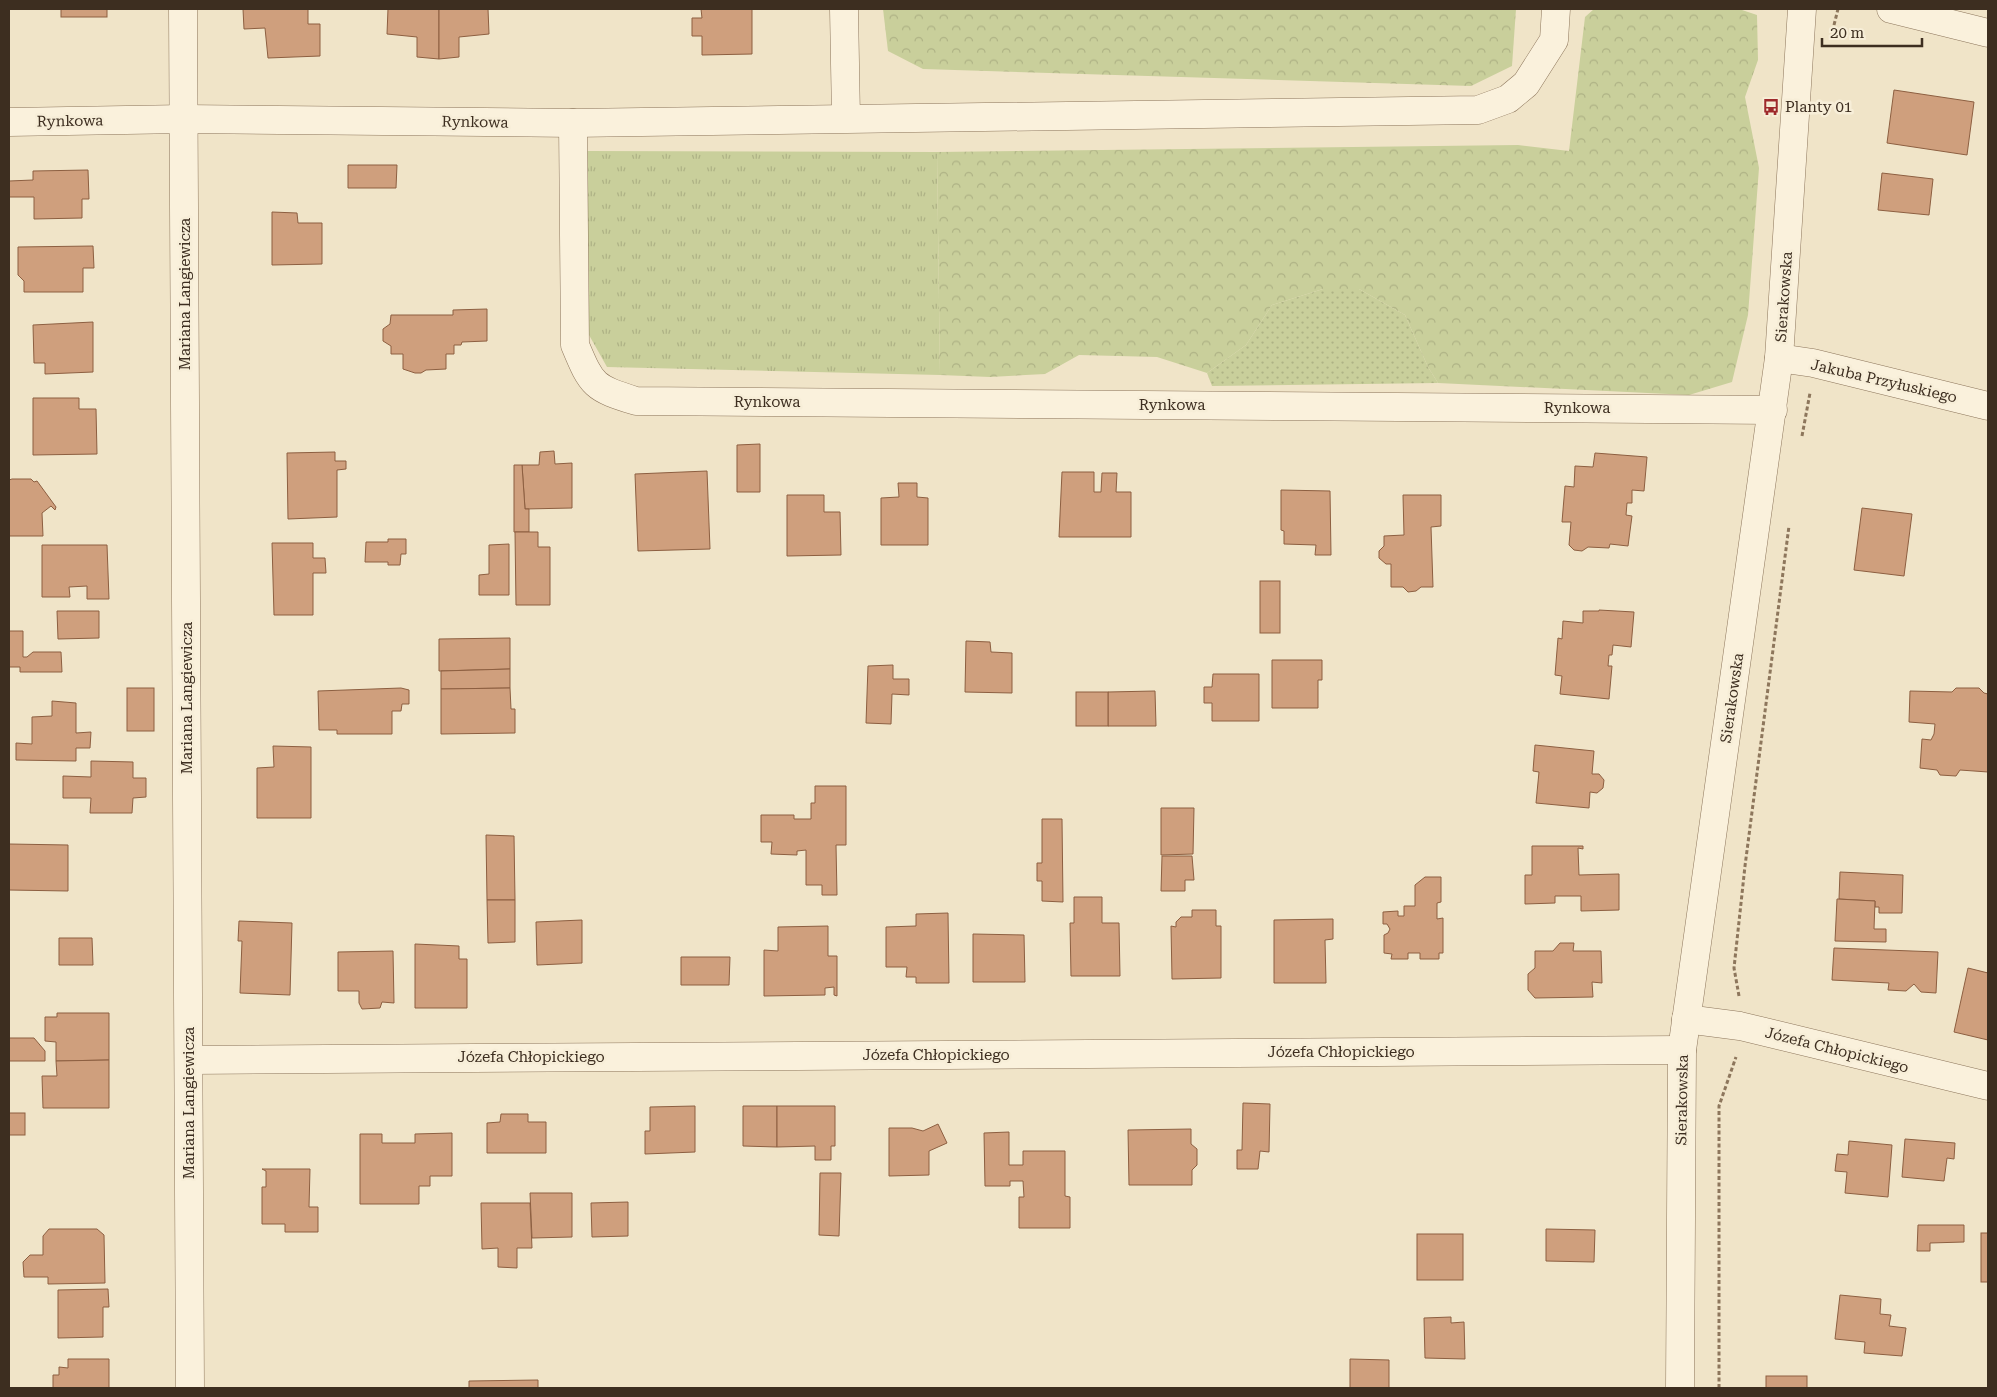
<svg xmlns="http://www.w3.org/2000/svg" width="1997" height="1397" viewBox="0 0 1997 1397" font-family="'Roboto Serif',serif">
<style>
.grass{fill:url(#grass-dots)}
.forest{fill:url(#forest-crowns)}
.park{fill:url(#park-tufts)}
.building{fill:#cf9f7d;stroke:#8d5f41}
.lines{fill:none;stroke-linecap:round;stroke-linejoin:round}
.minor-casing{stroke:#8d765c;stroke-width:29}
.path{stroke:#8d765c;stroke-width:3;stroke-dasharray:4 2.5;stroke-linecap:butt}
.minor{stroke:#faf1dc;stroke-width:28}
.labels{text-anchor:middle;stroke-width:5;stroke-linejoin:round;paint-order:stroke}
.poi-label{font-size:15px;fill:#3d2e20;stroke:#f7eed8;text-anchor:start}
.street-label{font-size:15px;fill:#3d2e20;stroke:#f7eed8}
</style>
<defs>
<pattern id="grass-dots" width="8" height="8" patternUnits="userSpaceOnUse" patternTransform="scale(1.25)"><rect width="8" height="8" fill="#c9cf9b"/><path d="M2 2h.1M6 6h.1" fill="none" stroke="#aeb285" stroke-width="1.8" stroke-linecap="round"/></pattern>
<pattern id="forest-crowns" width="20" height="18" patternUnits="userSpaceOnUse" patternTransform="scale(1.25)"><rect width="20" height="18" fill="#c9cf9b"/><path d="M2 6a3 3 0 1 1 6 0M12 15a3 3 0 1 1 6 0" fill="none" stroke="#aeb285"/></pattern>
<pattern id="park-tufts" width="24" height="20" patternUnits="userSpaceOnUse" patternTransform="scale(1.25)"><rect width="24" height="20" fill="#c9cf9b"/><path d="M3 7l-1-3M5 7V3M7 7l1-3M15 17l-1-3M17 17v-4M19 17l1-3" fill="none" stroke="#aeb285"/></pattern>
</defs>
<rect width="100%" height="100%" fill="#f0e4c8"/>
<polygon class="grass" points="1323,289 1359,289 1405,315 1428,367 1438,383 1212,386 1207,373 1246,345 1272,305"/>
<g class="forest">
<polygon points="883,9 1516,9 1512,66 1471,86 923,69 888,51"/>
<polygon points="1594,9 1739,9 1757,15 1758,60 1745,97 1759,168 1748,315 1732,382 1689,395 1438,383 1428,367 1405,315 1359,289 1323,289 1272,305 1246,345 1207,373 1157,357 1079,355 1045,374 990,377 940,375 937,152 1518,145 1569,151 1585,17"/>
</g>
<polygon class="park" points="587,151 937,152 940,375 607,367 589,335"/>
<g class="building">
<rect x="61" y="9" width="46" height="8"/>
<polygon points="243,9 308,9 308,24 320,24 320,56 268,58 265,28 244,29"/>
<polygon points="388,9 439,9 439,59 417,57 417,37 387,34"/>
<polygon points="439,9 488,9 489,34 459,37 459,57 439,59"/>
<polygon points="701,9 752,9 752,54 702,55 702,36 692,36 692,18 702,18"/>
<polygon points="1894,90 1974,102 1967,155 1887,143"/>
<polygon points="348,165 397,165 396,188 348,188"/>
<polygon points="88,170 89,199 82,199 82,218 34,219 34,197 9,197 9,219 9,181 33,180 33,171"/>
<polygon points="1882,173 1933,179 1929,215 1878,210"/>
<polygon points="272,212 297,213 298,223 322,223 322,264 272,265"/>
<polygon points="93,246 94,268 83,268 83,292 24,292 24,281 18,275 18,247"/>
<polygon points="487,309 487,341 462,342 461,345 454,345 454,354 446,354 446,369 426,370 421,373 415,373 403,369 403,354 391,354 391,346 383,341 383,329 390,324 391,315 453,315 453,310"/>
<polygon points="93,322 93,372 45,374 45,363 34,363 33,325"/>
<polygon points="33,398 79,398 79,409 96,409 97,454 33,455"/>
<polygon points="760,444 760,492 737,492 737,445"/>
<polygon points="554,451 555,464 572,463 572,508 525,509 522,465 539,465 540,452"/>
<polygon points="335,452 335,461 346,461 346,469 337,470 337,517 288,519 287,453"/>
<polygon points="1595,453 1647,457 1644,491 1632,490 1632,503 1627,503 1626,515 1632,516 1628,546 1610,544 1609,548 1588,547 1582,551 1574,550 1569,545 1571,522 1562,522 1565,486 1574,487 1575,466 1593,467"/>
<polygon points="514,465 522,465 525,509 529,509 529,532 514,532"/>
<polygon points="707,471 710,549 638,551 635,474"/>
<polygon points="1062,472 1094,472 1094,492 1101,492 1102,473 1117,473 1116,492 1131,492 1131,537 1059,537"/>
<polygon points="12,479 31,479 34,482 37,481 56,507 55,510 51,506 42,513 43,536 9,536 9,480"/>
<polygon points="898,483 917,483 917,497 928,498 928,545 881,545 881,498 899,497"/>
<polygon points="1281,490 1330,491 1331,555 1315,555 1316,545 1284,544 1284,531 1281,530"/>
<polygon points="787,495 824,495 824,512 840,512 841,555 787,556"/>
<polygon points="1403,495 1441,495 1441,526 1431,527 1433,587 1421,587 1416,591 1408,592 1403,587 1391,587 1391,564 1386,564 1379,558 1379,551 1384,546 1384,536 1404,535"/>
<polygon points="1862,508 1912,514 1904,576 1854,570"/>
<polygon points="515,532 538,532 538,547 550,547 550,605 516,605"/>
<polygon points="388,539 406,539 406,554 401,554 400,565 388,565 388,562 365,562 366,542 388,542"/>
<polygon points="272,543 313,543 313,558 325,558 326,573 313,573 313,615 274,615"/>
<polygon points="509,544 509,595 479,595 479,575 489,574 489,545"/>
<polygon points="42,545 107,545 109,599 87,599 87,586 69,587 70,597 42,597"/>
<rect x="1260" y="581" width="20" height="52"/>
<polygon points="1599,610 1634,612 1631,647 1613,645 1612,655 1609,655 1608,666 1612,666 1609,699 1560,694 1562,676 1555,675 1558,638 1562,639 1563,621 1583,623 1583,611 1599,611"/>
<polygon points="57,611 99,611 99,638 58,639"/>
<polygon points="9,631 23,631 23,657 27,657 33,652 61,652 62,672 20,672 20,667 9,667"/>
<polygon points="510,638 510,669 439,671 439,639"/>
<polygon points="966,641 990,642 991,652 1012,653 1012,693 965,692"/>
<polygon points="1272,660 1322,660 1322,680 1318,680 1318,708 1272,708"/>
<polygon points="893,665 893,679 909,679 909,695 892,694 891,724 866,723 868,666"/>
<polygon points="510,669 510,688 441,689 441,671"/>
<polygon points="1213,674 1259,674 1259,721 1212,721 1212,703 1204,703 1204,687 1212,687"/>
<rect x="127" y="688" width="27" height="43"/>
<polygon points="401,688 409,690 409,704 402,704 401,711 392,711 392,734 337,734 337,730 319,730 318,691"/>
<polygon points="510,688 511,709 515,709 515,733 441,734 441,689"/>
<polygon points="1956,688 1979,688 1984,693 1988,694 1988,772 1960,770 1956,776 1940,775 1937,770 1920,768 1922,739 1931,740 1934,734 1935,724 1909,722 1910,691 1952,692"/>
<polygon points="1155,691 1156,726 1108,726 1108,692"/>
<rect x="1076" y="692" width="32" height="34"/>
<polygon points="52,701 76,703 76,733 91,732 90,748 76,748 76,761 16,760 16,743 32,744 32,717 52,716"/>
<polygon points="1535,745 1594,751 1592,774 1599,774 1604,780 1603,788 1597,793 1590,792 1589,808 1536,803 1539,772 1533,771"/>
<polygon points="273,746 311,747 311,818 257,818 257,768 274,767"/>
<polygon points="91,761 133,762 133,778 146,778 146,797 133,798 132,813 90,813 91,798 63,798 63,776 91,777"/>
<polygon points="815,786 846,786 846,845 836,845 837,895 822,895 822,885 806,885 806,850 797,851 797,855 771,854 772,842 761,842 761,815 794,815 794,819 811,819 811,803 815,803"/>
<polygon points="1161,808 1194,808 1193,854 1161,855"/>
<polygon points="1042,819 1062,819 1063,902 1042,901 1042,881 1037,881 1037,863 1042,863"/>
<polygon points="486,835 514,836 515,900 487,900"/>
<polygon points="9,844 68,845 68,891 9,890"/>
<polygon points="1532,846 1583,846 1583,849 1578,848 1579,875 1619,874 1619,910 1581,911 1581,896 1555,896 1555,903 1525,904 1525,875 1532,875"/>
<polygon points="1162,856 1192,856 1194,880 1185,880 1185,891 1161,891"/>
<polygon points="1840,872 1903,875 1902,913 1879,913 1879,907 1875,907 1875,901 1839,899"/>
<polygon points="1425,877 1441,877 1441,902 1437,903 1437,919 1443,918 1443,953 1439,953 1439,959 1420,959 1420,953 1408,953 1408,959 1391,959 1392,954 1384,953 1384,935 1388,933 1390,929 1387,924 1383,924 1383,912 1398,911 1398,916 1404,916 1404,906 1415,906 1415,885"/>
<polygon points="1074,897 1102,897 1102,923 1119,923 1120,976 1071,976 1070,923 1074,923"/>
<polygon points="1837,899 1875,901 1874,929 1886,929 1886,942 1835,941"/>
<polygon points="487,900 515,900 515,942 488,943"/>
<polygon points="1192,910 1216,910 1216,926 1221,926 1221,978 1172,979 1171,926 1176,927 1176,922 1181,917 1192,917"/>
<polygon points="948,913 949,983 916,983 916,977 906,977 907,967 886,967 886,927 916,926 916,914"/>
<polygon points="1333,919 1333,939 1325,940 1326,983 1274,983 1274,920"/>
<polygon points="582,920 582,963 537,965 536,922"/>
<polygon points="239,921 292,923 290,995 240,993 242,941 238,941"/>
<polygon points="828,926 828,956 837,956 837,996 834,995 834,987 825,988 825,995 764,996 764,950 778,951 778,927"/>
<polygon points="973,934 1024,935 1025,982 973,982"/>
<polygon points="59,938 92,938 93,965 59,965"/>
<polygon points="1560,943 1574,943 1573,951 1601,951 1602,983 1592,982 1593,997 1535,998 1528,990 1528,974 1535,968 1535,951 1553,951"/>
<polygon points="415,944 459,946 459,959 467,959 467,1008 415,1008"/>
<polygon points="1834,948 1938,952 1936,993 1921,992 1914,984 1906,991 1888,990 1889,983 1832,980"/>
<polygon points="393,951 394,1003 382,1002 380,1008 362,1009 359,1003 359,991 338,991 338,952"/>
<polygon points="681,957 730,957 729,985 681,985"/>
<polygon points="1968,968 1988,973 1988,1040 1954,1032"/>
<polygon points="57,1013 109,1013 109,1060 56,1061 56,1042 45,1041 45,1017 57,1017"/>
<polygon points="9,1038 34,1038 45,1051 45,1061 9,1061"/>
<polygon points="109,1060 109,1108 43,1108 42,1076 57,1076 56,1061"/>
<polygon points="1243,1103 1270,1104 1269,1152 1260,1151 1258,1169 1237,1169 1237,1150 1242,1150"/>
<polygon points="695,1106 695,1152 645,1154 645,1131 650,1131 650,1107"/>
<polygon points="743,1106 777,1106 777,1147 743,1146"/>
<polygon points="777,1106 835,1106 835,1146 831,1146 831,1160 815,1160 815,1146 777,1147"/>
<rect x="9" y="1113" width="16" height="22"/>
<polygon points="501,1114 528,1114 528,1122 546,1122 546,1153 487,1153 487,1123 500,1122"/>
<polygon points="938,1124 947,1143 929,1151 929,1175 889,1176 889,1128 912,1128 923,1131"/>
<polygon points="1191,1129 1191,1144 1197,1149 1197,1165 1192,1170 1192,1185 1129,1185 1128,1130"/>
<polygon points="1009,1132 1009,1165 1023,1165 1023,1151 1065,1151 1065,1196 1070,1197 1070,1228 1019,1228 1019,1197 1024,1197 1023,1181 1010,1181 1010,1186 985,1186 984,1133"/>
<polygon points="452,1133 452,1176 430,1176 430,1186 419,1186 419,1204 360,1204 360,1134 382,1134 382,1143 415,1143 415,1134"/>
<polygon points="1905,1139 1955,1143 1954,1159 1947,1158 1944,1181 1902,1177"/>
<polygon points="1849,1141 1892,1145 1888,1197 1845,1193 1847,1172 1835,1171 1837,1154 1848,1155"/>
<polygon points="262,1169 310,1169 309,1207 318,1207 318,1232 285,1232 285,1224 262,1224 262,1187 266,1187 266,1171"/>
<polygon points="820,1173 841,1173 839,1236 819,1235"/>
<polygon points="530,1193 572,1193 572,1237 532,1238"/>
<polygon points="628,1202 628,1236 592,1237 591,1203"/>
<polygon points="481,1203 530,1203 532,1248 517,1248 517,1268 498,1267 498,1248 482,1249"/>
<polygon points="1918,1225 1964,1225 1964,1242 1930,1243 1930,1251 1917,1251"/>
<polygon points="49,1229 97,1229 104,1235 105,1283 48,1284 48,1277 24,1277 23,1262 30,1255 43,1255 43,1236"/>
<polygon points="1546,1229 1595,1230 1594,1262 1546,1261"/>
<rect x="1981" y="1233" width="7" height="49"/>
<rect x="1417" y="1234" width="46" height="46"/>
<polygon points="108,1289 109,1307 103,1307 103,1337 58,1338 58,1290"/>
<polygon points="1840,1295 1881,1299 1880,1314 1891,1315 1889,1326 1906,1328 1902,1356 1864,1353 1865,1342 1835,1339"/>
<polygon points="1451,1317 1451,1323 1464,1322 1465,1359 1425,1358 1424,1318"/>
<polygon points="68,1359 109,1359 109,1388 53,1388 53,1375 59,1375 59,1367 68,1368"/>
<polygon points="1350,1359 1389,1360 1389,1388 1350,1388"/>
<rect x="1766" y="1376" width="41" height="12"/>
<polygon points="538,1380 538,1388 469,1388 469,1381"/>
</g>
<g class="lines">
<g class="minor-casing">
<g id="minor">
<polyline points="183,9 190,1388"/>
<polyline points="844,9 846,118"/>
<polyline points="1891,9 1988,33"/>
<polyline points="9,122 184,119 573,123 1478,110 1508,99 1526,84 1554,40 1556,9"/>
<path d="M573,123L575,345C592,386 594,388 636,401L1773,410"/>
<polyline points="1779,358 1813,363 1988,406"/>
<polyline points="1686,1019 1740,1026 1988,1086"/>
<polyline points="189,1060 1682,1050"/>
<polyline points="1680,1388 1682,1050 1779,358 1802,9"/>
</g>
</g>
<g class="path">
<polyline points="1834,25 1838,9"/>
<polyline points="1802,436 1810,393"/>
<polyline points="1739,996 1734,968 1745,866 1789,526"/>
<polyline points="1719,1388 1719,1106 1736,1057"/>
</g>
<use href="#minor" class="minor"/>
</g>
<defs>
<g id="bus-bare" transform="scale(1.35)"><path d="M-5-6H5V4H4V6H2V4H-2V6H-4V4H-5ZM-3.5-4V0h7V-4ZM-3.5 1.2v1.5H-2V1.2ZM2 1.2v1.5H3.5V1.2Z" fill="#9e2a2b" stroke="#f7eed8" stroke-width="2.5" paint-order="stroke"/></g>
</defs>
<g fill-rule="evenodd">
<use href="#bus-bare" x="1771" y="107"/>
</g>
<g class="labels">
<g class="poi-label">
<text x="1785" y="112">Planty 01</text>
</g>
<g class="street-label">
<text transform="translate(70 121) rotate(-1)" y="5">Rynkowa</text>
<text transform="translate(475 122) rotate(1)" y="5">Rynkowa</text>
<text transform="translate(185 294) rotate(-90)" y="5">Mariana Langiewicza</text>
<text transform="translate(1784 297) rotate(-86)" y="5">Sierakowska</text>
<text transform="translate(1884 381) rotate(13)" y="5">Jakuba Przyłuskiego</text>
<text x="767" y="407">Rynkowa</text>
<text x="1172" y="410">Rynkowa</text>
<text x="1577" y="413">Rynkowa</text>
<text transform="translate(187 698) rotate(-90)" y="5">Mariana Langiewicza</text>
<text transform="translate(1732 698) rotate(-82)" y="5">Sierakowska</text>
<text transform="translate(1837 1050) rotate(14)" y="5">Józefa Chłopickiego</text>
<text x="1341" y="1057">Józefa Chłopickiego</text>
<text x="936" y="1060">Józefa Chłopickiego</text>
<text x="531" y="1062">Józefa Chłopickiego</text>
<text transform="translate(1682 1100) rotate(-89)" y="5">Sierakowska</text>
<text transform="translate(189 1103) rotate(-90)" y="5">Mariana Langiewicza</text>
</g>
</g>
<rect width="1997" height="1397" fill="none" stroke="#3d2e20" stroke-width="20"/>
<path d="M1822 38v8h100v-8" fill="none" stroke="#3d2e20" stroke-width="2.5"/>
<text x="1830" y="38" font-size="15" fill="#3d2e20" stroke="#f7eed8" stroke-width="4" paint-order="stroke">20 m</text>
</svg>
